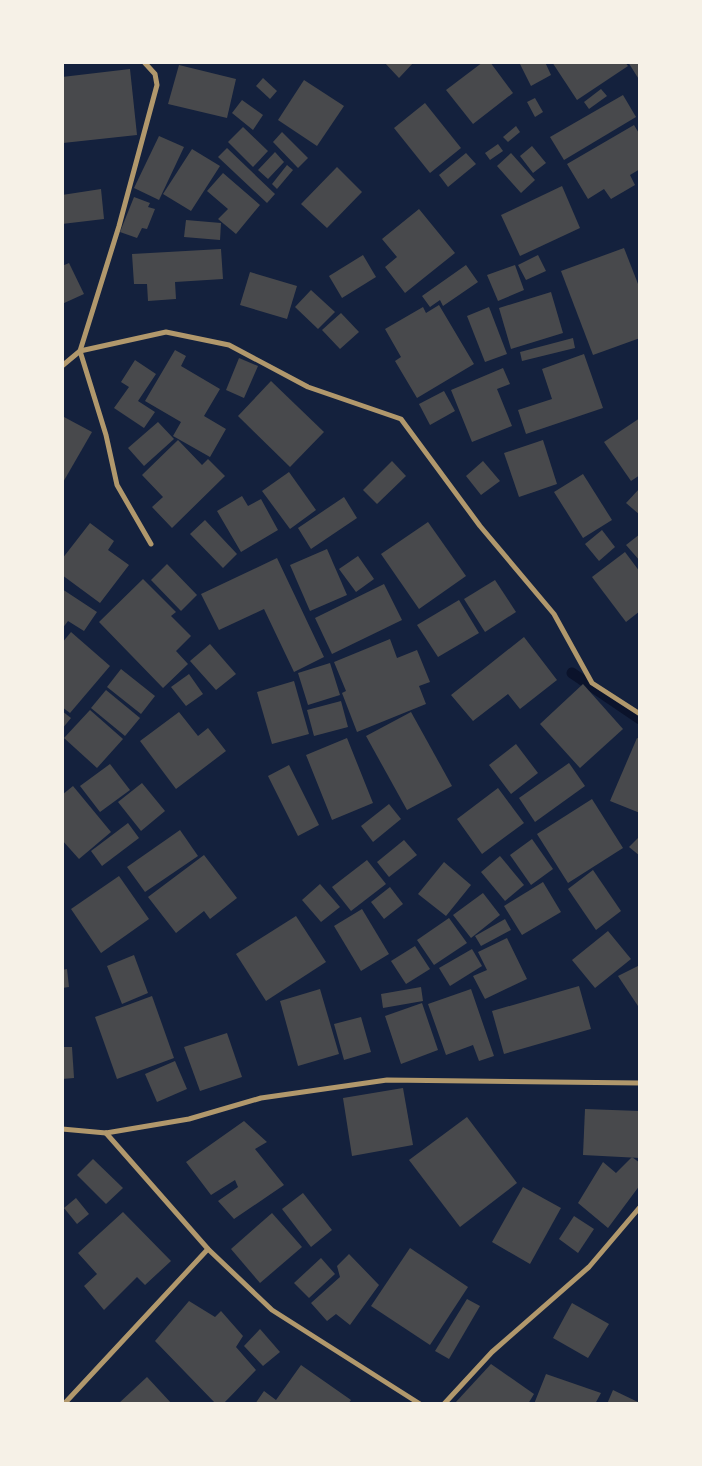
<svg xmlns="http://www.w3.org/2000/svg" width="702" height="1466" viewBox="0 0 702 1466" font-family="Arial,sans-serif">
<style>
.lines{fill:none;stroke-linecap:round;stroke-linejoin:round}
.stream{stroke:#0b132b;stroke-width:11}
.building{fill:#48494c}
.minor{stroke:#b1986c;stroke-width:5}
</style>
<rect width="100%" height="100%" fill="#14213d"/>
<g class="lines">
<polyline class="stream" points="572,673 640,719"/>
</g>
<g class="building">
<polygon points="384,62 414,62 399,78"/>
<polygon points="483,62 490,62 513,93 473,124 446,90"/>
<polygon points="519,62 545,62 551,75 531,86"/>
<polygon points="552,62 625,62 628,66 577,100"/>
<polygon points="628,62 640,62 640,81"/>
<polygon points="179,65 236,79 227,118 168,104"/>
<polygon points="130,69 137,135 63,143 62,77"/>
<polygon points="263,78 277,91 270,99 256,86"/>
<polygon points="304,80 344,106 317,146 278,120"/>
<polygon points="601,89 607,96 589,109 584,102"/>
<polygon points="623,95 636,117 564,160 550,137"/>
<polygon points="535,98 543,112 535,117 527,102"/>
<polygon points="242,100 263,115 253,130 232,113"/>
<polygon points="425,103 461,148 430,173 394,128"/>
<polygon points="634,125 640,135 640,169 630,175 635,185 611,199 604,189 588,199 567,164"/>
<polygon points="516,126 520,132 508,142 503,137"/>
<polygon points="243,127 268,151 253,167 228,142"/>
<polygon points="282,132 308,158 298,168 273,142"/>
<polygon points="159,136 184,147 159,200 134,188"/>
<polygon points="498,144 503,151 490,160 485,153"/>
<polygon points="532,146 546,163 533,173 520,156"/>
<polygon points="227,148 275,194 267,203 218,157"/>
<polygon points="192,149 220,166 191,211 163,194"/>
<polygon points="275,152 284,162 268,179 258,170"/>
<polygon points="466,153 476,164 448,187 439,175"/>
<polygon points="511,153 535,180 521,193 497,166"/>
<polygon points="287,165 293,170 277,189 272,184"/>
<polygon points="337,167 362,192 327,228 301,204"/>
<polygon points="223,173 260,205 236,234 218,219 228,209 207,191"/>
<polygon points="562,186 580,228 520,256 501,215"/>
<polygon points="101,189 104,219 62,224 62,195"/>
<polygon points="134,197 150,203 148,207 155,209 147,229 142,228 137,238 120,232"/>
<polygon points="419,209 455,253 405,293 385,267 397,257 382,239"/>
<polygon points="186,220 221,223 220,240 184,237"/>
<polygon points="624,248 640,289 640,338 593,355 561,271"/>
<polygon points="221,249 223,279 175,282 176,299 148,301 147,284 134,284 132,254"/>
<polygon points="363,255 376,277 342,298 329,276"/>
<polygon points="538,255 546,271 526,280 518,265"/>
<polygon points="69,263 84,294 62,304 62,266"/>
<polygon points="466,265 478,282 443,306 440,300 430,307 422,296"/>
<polygon points="515,265 524,290 498,301 487,275"/>
<polygon points="250,272 297,286 287,319 240,305"/>
<polygon points="311,290 335,312 318,329 295,307"/>
<polygon points="551,292 563,333 511,349 499,308"/>
<polygon points="439,305 474,364 417,398 395,361 401,357 385,329 423,307 426,313"/>
<polygon points="489,307 507,354 485,362 467,316"/>
<polygon points="341,313 359,332 340,349 322,330"/>
<polygon points="573,338 575,348 522,361 520,352"/>
<polygon points="175,350 186,356 181,366 220,389 204,416 226,429 210,457 173,436 181,422 145,401"/>
<polygon points="584,354 603,408 526,434 518,410 552,399 542,369"/>
<polygon points="239,358 258,366 244,398 226,390"/>
<polygon points="135,360 156,374 138,401 155,412 144,428 114,408 129,387 121,382"/>
<polygon points="503,368 510,384 497,389 512,426 472,442 451,390"/>
<polygon points="271,381 324,432 290,467 238,416"/>
<polygon points="444,391 455,411 430,425 419,404"/>
<polygon points="64,417 92,432 62,484 62,420"/>
<polygon points="640,418 640,475 631,481 604,442"/>
<polygon points="158,422 174,439 144,466 128,448"/>
<polygon points="178,440 202,465 208,459 225,476 172,528 152,507 163,497 142,475"/>
<polygon points="543,440 557,484 519,497 504,453"/>
<polygon points="392,461 406,476 377,504 363,490"/>
<polygon points="483,461 500,481 481,495 466,476"/>
<polygon points="289,472 316,510 290,529 262,491"/>
<polygon points="583,474 612,520 583,538 554,492"/>
<polygon points="640,488 640,515 626,503"/>
<polygon points="242,496 248,506 261,499 278,530 241,552 217,511"/>
<polygon points="344,497 357,518 311,549 298,528"/>
<polygon points="205,520 237,554 223,568 190,534"/>
<polygon points="428,522 466,576 419,609 381,554"/>
<polygon points="90,523 114,541 108,550 129,565 100,603 62,575 62,559"/>
<polygon points="602,530 615,547 599,561 585,544"/>
<polygon points="640,534 640,561 626,545"/>
<polygon points="327,549 347,595 310,611 290,565"/>
<polygon points="625,552 640,572 640,611 626,622 592,577"/>
<polygon points="358,556 374,579 356,592 339,569"/>
<polygon points="277,558 324,657 294,672 264,609 219,630 201,594"/>
<polygon points="167,564 197,595 181,611 151,580"/>
<polygon points="143,579 176,612 171,616 191,636 176,651 188,664 163,688 99,622"/>
<polygon points="495,580 516,612 485,632 464,599"/>
<polygon points="384,584 402,620 332,654 315,618"/>
<polygon points="62,589 97,612 84,631 68,621 62,629"/>
<polygon points="459,600 479,633 438,657 417,625"/>
<polygon points="71,632 110,666 70,713 62,707 62,643"/>
<polygon points="524,637 557,680 520,709 508,694 473,721 451,695"/>
<polygon points="390,639 397,658 417,650 430,682 419,686 426,704 357,732 342,693 346,691 334,662"/>
<polygon points="210,644 236,674 216,690 190,661"/>
<polygon points="330,663 340,695 308,705 298,673"/>
<polygon points="121,669 155,696 141,714 107,687"/>
<polygon points="189,674 203,694 186,706 171,687"/>
<polygon points="294,681 309,734 272,744 257,692"/>
<polygon points="583,684 623,729 580,768 540,724"/>
<polygon points="106,690 140,718 125,736 91,708"/>
<polygon points="341,701 348,727 314,736 307,710"/>
<polygon points="90,710 123,739 97,768 64,738"/>
<polygon points="62,711 71,718 62,729"/>
<polygon points="179,712 198,736 208,728 226,751 176,789 140,741"/>
<polygon points="411,712 452,786 407,810 366,736"/>
<polygon points="347,738 373,803 332,820 306,755"/>
<polygon points="637,738 640,739 640,813 610,801"/>
<polygon points="516,744 538,773 511,794 489,765"/>
<polygon points="569,763 585,786 535,822 519,798"/>
<polygon points="110,764 130,790 100,812 80,786"/>
<polygon points="289,765 319,825 298,836 268,776"/>
<polygon points="142,783 165,811 141,831 118,802"/>
<polygon points="73,786 111,832 79,859 62,840 62,795"/>
<polygon points="498,788 524,823 482,854 457,819"/>
<polygon points="592,799 623,848 568,883 537,834"/>
<polygon points="389,804 401,819 373,842 361,826"/>
<polygon points="128,823 139,838 102,866 91,851"/>
<polygon points="180,830 198,856 145,892 127,867"/>
<polygon points="640,836 640,856 629,847"/>
<polygon points="532,839 553,869 531,885 510,855"/>
<polygon points="404,840 417,855 389,877 377,862"/>
<polygon points="204,855 237,898 210,919 204,911 176,933 148,897"/>
<polygon points="500,856 524,885 505,901 481,872"/>
<polygon points="367,860 386,884 351,911 332,887"/>
<polygon points="444,862 471,885 446,916 418,894"/>
<polygon points="593,870 621,911 596,930 568,889"/>
<polygon points="119,876 149,919 101,953 71,909"/>
<polygon points="543,882 561,912 522,935 504,906"/>
<polygon points="320,884 340,907 321,922 302,900"/>
<polygon points="390,887 403,904 384,919 371,902"/>
<polygon points="483,893 500,915 471,938 453,915"/>
<polygon points="362,909 389,954 361,971 334,926"/>
<polygon points="296,916 326,962 266,1001 236,954"/>
<polygon points="449,918 467,943 434,965 417,940"/>
<polygon points="505,919 511,930 481,946 475,936"/>
<polygon points="608,931 631,959 595,988 572,960"/>
<polygon points="507,938 527,979 485,999 473,976 487,970 478,952"/>
<polygon points="415,946 430,969 406,984 391,961"/>
<polygon points="472,949 482,966 450,986 439,968"/>
<polygon points="134,955 148,993 122,1004 107,966"/>
<polygon points="640,965 640,1009 618,976"/>
<polygon points="67,969 69,987 62,988 62,970"/>
<polygon points="579,986 591,1029 504,1054 492,1011"/>
<polygon points="421,987 423,1001 383,1008 381,994"/>
<polygon points="320,989 339,1054 298,1066 280,1001"/>
<polygon points="471,989 494,1056 479,1061 473,1045 446,1055 428,1004"/>
<polygon points="152,996 174,1058 117,1079 95,1017"/>
<polygon points="422,1003 438,1050 401,1064 385,1016"/>
<polygon points="361,1017 371,1052 344,1060 334,1024"/>
<polygon points="227,1033 242,1077 200,1091 184,1047"/>
<polygon points="62,1047 72,1047 74,1078 62,1079"/>
<polygon points="175,1061 187,1089 157,1102 145,1074"/>
<polygon points="403,1088 413,1145 352,1156 343,1098"/>
<polygon points="585,1109 640,1111 640,1158 583,1155"/>
<polygon points="467,1117 517,1183 460,1227 409,1160"/>
<polygon points="244,1121 267,1142 255,1149 284,1185 234,1219 218,1201 238,1187 235,1180 211,1195 186,1162"/>
<polygon points="632,1157 640,1163 640,1185 608,1228 578,1203 603,1162 616,1173"/>
<polygon points="93,1159 123,1188 106,1204 77,1175"/>
<polygon points="523,1187 561,1208 530,1264 492,1242"/>
<polygon points="303,1193 332,1230 311,1247 282,1209"/>
<polygon points="76,1198 89,1214 77,1224 64,1208"/>
<polygon points="123,1212 171,1261 145,1285 137,1277 104,1310 84,1286 97,1274 78,1253"/>
<polygon points="272,1213 302,1247 260,1283 231,1249"/>
<polygon points="574,1216 594,1229 578,1253 559,1239"/>
<polygon points="410,1248 468,1287 430,1345 371,1306"/>
<polygon points="349,1254 379,1285 350,1325 336,1314 327,1321 311,1303 340,1277 337,1266"/>
<polygon points="321,1258 335,1274 309,1298 294,1283"/>
<polygon points="467,1299 480,1306 449,1359 435,1351"/>
<polygon points="189,1301 215,1317 221,1311 243,1336 236,1347 256,1370 223,1404 216,1404 155,1341"/>
<polygon points="572,1303 609,1324 588,1358 553,1338"/>
<polygon points="260,1329 280,1352 263,1366 244,1346"/>
<polygon points="491,1364 534,1394 528,1404 455,1403"/>
<polygon points="301,1365 351,1400 348,1404 255,1404 264,1391 276,1400"/>
<polygon points="546,1374 601,1393 595,1404 534,1404"/>
<polygon points="147,1377 172,1404 118,1404"/>
<polygon points="613,1390 640,1403 640,1404 607,1404"/>
</g>
<g class="lines">
<g class="minor">
<polyline points="144,62 155,74 157,85 119,226 80,351 106,435 117,485 151,544"/>
<polyline points="62,366 80,351 166,332 229,345 308,387 401,419 480,526 554,614 592,683 640,714"/>
<polyline points="62,1129 106,1133 189,1119 261,1098 387,1080 640,1083"/>
<polyline points="106,1133 208,1249 272,1310 420,1404"/>
<polyline points="64,1404 208,1249"/>
<polyline points="444,1404 492,1352 589,1267 640,1207"/>
</g>
</g>
<rect width="702" height="1466" fill="none" stroke="#f6f1e7" stroke-width="128"/>
</svg>
